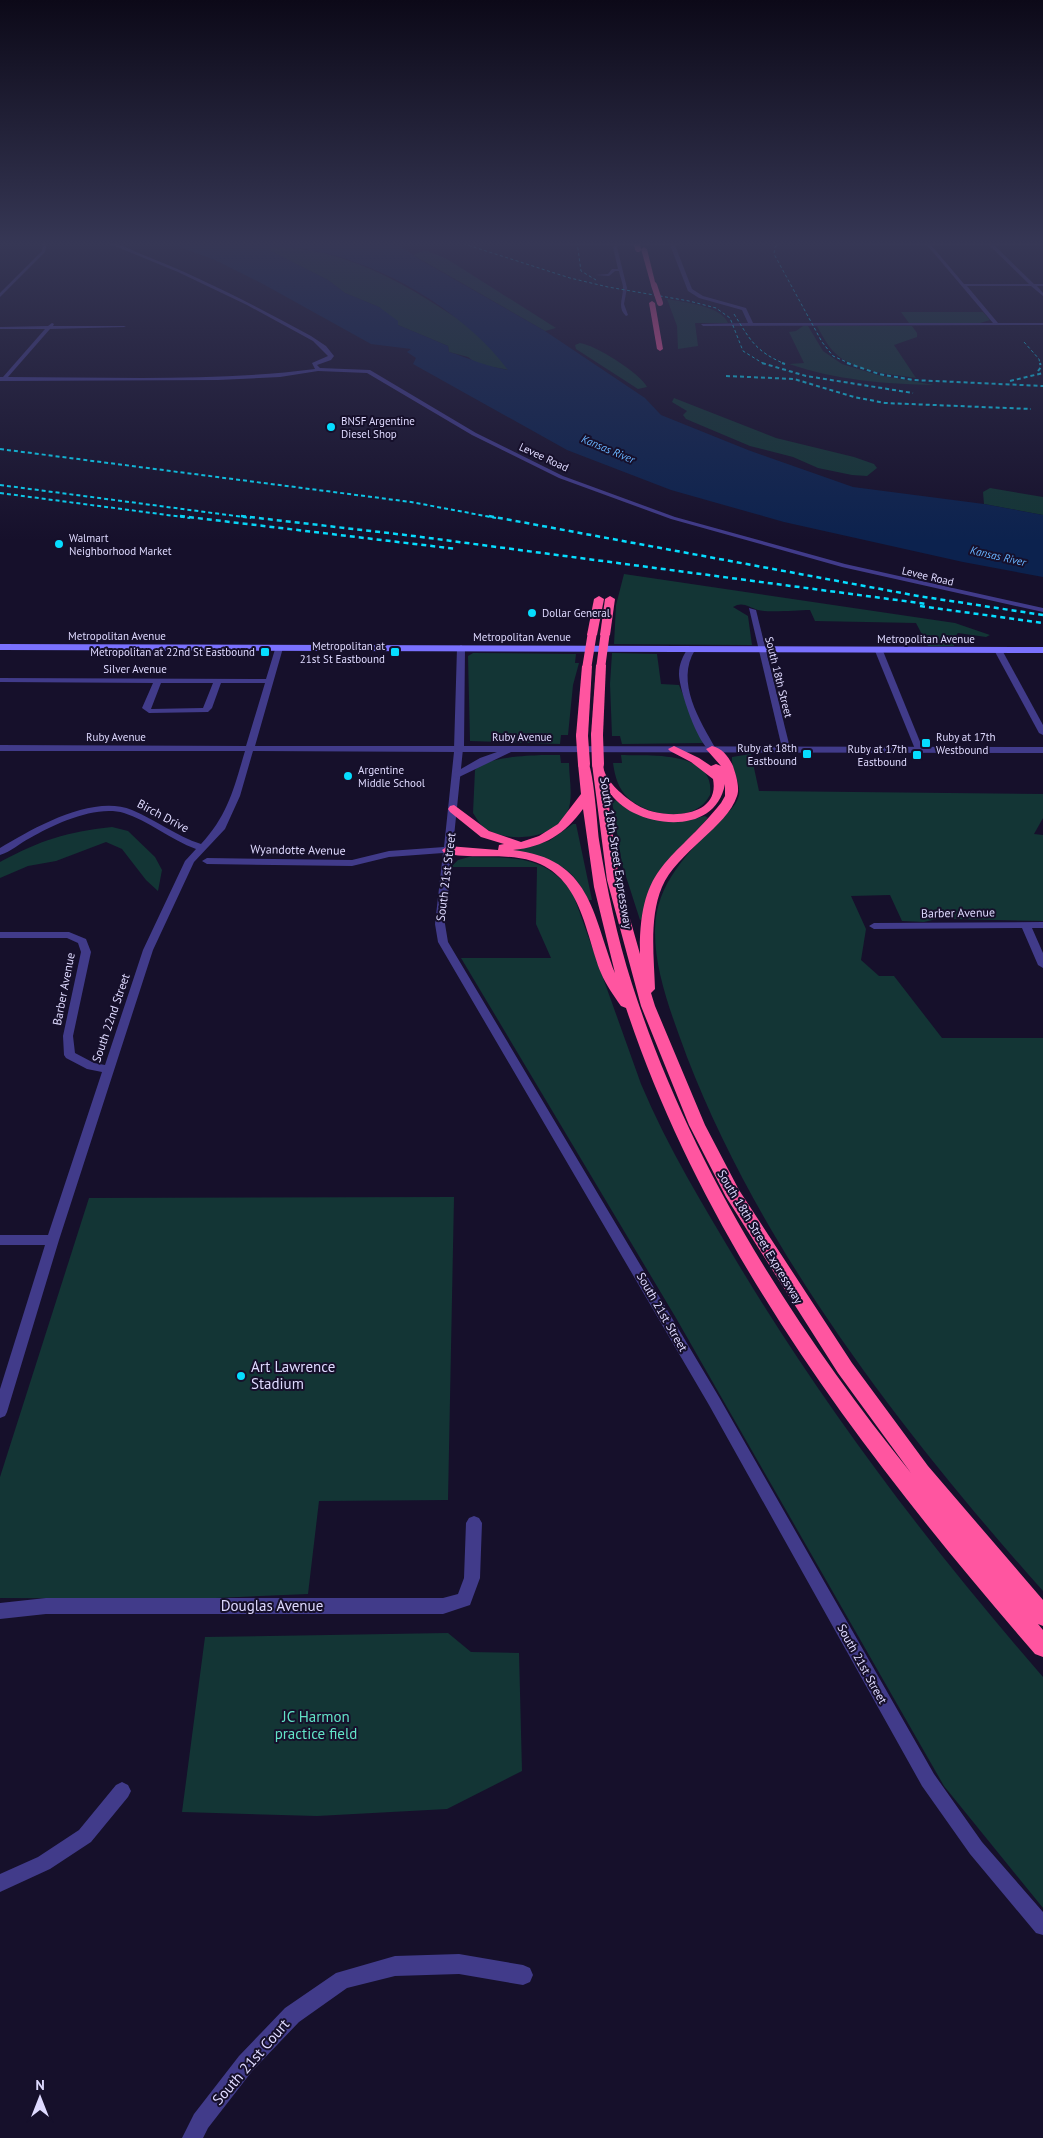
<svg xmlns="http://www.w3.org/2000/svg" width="1043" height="2138" viewBox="0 0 1043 2138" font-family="'PT Sans',sans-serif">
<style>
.green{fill:#133535}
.water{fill:#0c224e;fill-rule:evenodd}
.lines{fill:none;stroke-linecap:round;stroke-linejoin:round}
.minor{fill:#413b8a;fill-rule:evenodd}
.tertiary{fill:#413b8a;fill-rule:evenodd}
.secondary{fill:#7a71ff;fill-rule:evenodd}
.motorway{fill:#ff55a0;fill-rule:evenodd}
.rail-far2{stroke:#06ddff;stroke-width:1;stroke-dasharray:3 2.5;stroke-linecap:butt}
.rail-far1{stroke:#06ddff;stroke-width:2;stroke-dasharray:4 3;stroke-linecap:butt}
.rail{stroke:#06ddff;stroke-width:2.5;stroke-dasharray:5 4;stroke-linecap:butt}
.motorway-bridge-far2{stroke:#ff55a0;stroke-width:6}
.motorway-bridge-far1{stroke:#ff55a0;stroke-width:9}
.motorway-bridge{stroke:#ff55a0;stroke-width:12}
.poi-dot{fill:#06ddff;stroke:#16102b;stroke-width:2}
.labels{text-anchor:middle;stroke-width:4;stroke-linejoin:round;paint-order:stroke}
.far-poi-label{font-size:11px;fill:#dfdaff;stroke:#16102b;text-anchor:start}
.far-water-label{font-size:11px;font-style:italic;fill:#68b4ff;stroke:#16102b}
.far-street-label{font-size:11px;fill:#dfdaff;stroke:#16102b}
.street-label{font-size:12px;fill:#dfdaff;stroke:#16102b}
.near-poi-label{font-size:15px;fill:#dfdaff;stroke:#16102b;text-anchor:start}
.near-street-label{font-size:15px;fill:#dfdaff;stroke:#16102b}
.near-park-label{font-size:15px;fill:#62e3c7;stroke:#16102b}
</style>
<rect width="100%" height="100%" fill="#16102b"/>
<g class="green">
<path d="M274,247C335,247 392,276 441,308C455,317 470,326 481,338C491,348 500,359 509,370L477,364L468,357L449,352L448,346L398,325L379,307L345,293L328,280L268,250Z"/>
<polygon points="425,250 447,259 556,328 545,331 413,255"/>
<path d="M667,299C683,302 722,306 728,323H695L698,346L678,349L677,326Z"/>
<polygon points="901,312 983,312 990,320 980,323 909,323"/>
<path d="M803,326H808L823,351L842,364L878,375L934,385C885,384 836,380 789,364L804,363L789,332L796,331Z"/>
<path d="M817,326H912L917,333V337L894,345L916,378C890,374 853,372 834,352C827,345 822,335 817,326Z"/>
<path d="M580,343C595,345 640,373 647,387L638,389L576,349L575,345Z"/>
<polygon points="674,398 776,438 854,457 874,464 877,468 867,476 852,475 818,468 793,457 750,446 686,419 683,415 687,411 672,402"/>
<polygon points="990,488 1043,497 1043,515 984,504 983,492"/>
<path d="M624,574L955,623L990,635L986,637L958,633L954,638V646H928L916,623L815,621L810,610C796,610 771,613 758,610C749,607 742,601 733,607L748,616L752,645L614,644L616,605Z"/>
<polygon points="473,653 576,654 575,663 579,663 573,685 568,735 561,735 560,744 470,741 468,656"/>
<polygon points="612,653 657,654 661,684 679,685 703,743 622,744 620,736 612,736 610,684"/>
<path d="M751,754L759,791L1043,794V818L1034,834L1043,835V921L952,919L949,916L924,922L902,921L890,895L851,896L866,929L861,960L879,976H894L942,1038H1043V1591C905,1436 762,1252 687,1057C673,1018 654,972 655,929C656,883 688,853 718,822C726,814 736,807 739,795C741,782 731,770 732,757Z"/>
<path d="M541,755H560L561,763H569C569,778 574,799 567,813C554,839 511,843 488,830C481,827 477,819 473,813L475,770C486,757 525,756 541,755Z"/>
<path d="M621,755C649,756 716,750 710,795C695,824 649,817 628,798C618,788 615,777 613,763H622Z"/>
<polygon points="617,800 623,806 688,820 705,816 708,818 659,871 644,919 640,920 622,864 612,801"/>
<path d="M573,824H576L592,900H587C574,864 550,860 516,852L515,850L549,841Z"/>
<path d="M112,827L128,831L155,857L162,870L158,891L146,880L122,849L106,842L56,861L28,866L0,878V862C41,840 66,832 112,827Z"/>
<path d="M469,857C513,858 542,854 572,891L641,1084C668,1148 704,1207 740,1267C828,1413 931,1548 1043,1677V1908L944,1786L676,1318L461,958H551L536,924L537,867H451L458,860Z"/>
<polygon points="454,1197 448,1500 319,1501 308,1594 193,1599 0,1598 0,1477 89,1198"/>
<polygon points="448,1633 471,1652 519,1653 522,1771 447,1809 317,1816 182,1812 205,1637"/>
</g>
<path class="water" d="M167,242H388L404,248L417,258L545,331L645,398L661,415L748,450L853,487L984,504L1043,515V577L963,562L784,522L671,490L567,450L413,364L416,358L407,352L411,349L371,344L263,284L215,260ZM274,247C356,246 460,305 508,370C487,367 469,358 449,352L448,346L398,325V321L379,307L345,293L328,280L269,250Z"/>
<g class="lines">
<g class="minor">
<polygon points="40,242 47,243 45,252 0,297 0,293 42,251 43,244"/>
<path d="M105,242C116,241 131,250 141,254C200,277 256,306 311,336L326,346L334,356L331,360L317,365L320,368L370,370L476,433L563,476L675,517L845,564L1043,608V612L842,567L671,519L559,478L472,435L367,373L318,371L280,377L218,380L0,381V377H3L45,329H0V327L48,326L52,323L54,324L53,326H124L126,327L50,329L8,377C110,377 214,382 315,369L312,363L328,356L313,341L247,305L178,272Z"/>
<path d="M924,242L1043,243V245H994L1034,284H1043V286H1037L1043,293V296L1031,286H967L998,323H1043V325L703,326L701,324L748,323L742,310L699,298L688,291L670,245H621L617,247L627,288L624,304L628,315L626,316C617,308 623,299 623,288C623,283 620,277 619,271H615L609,276L595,275L608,274L612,269H618L613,247L615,245L492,244L679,243V245H675L692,289L703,296L746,308L753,323H993L927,245L750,244ZM931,245H989L1029,284H964Z"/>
<polygon points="749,608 756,610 790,748 789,750 783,750 782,748"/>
<path d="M276,646L283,648L255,746H459L463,749L445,924L448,942L719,1397L934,1774L982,1842L1043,1912V1935L1036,1933L970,1854L922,1786L709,1405L438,942L435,924L443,853L389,857L352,866L207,864L202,861L207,858L352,860L389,851L444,847L454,752L253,751L240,796L225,829L194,862L153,950L59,1240L7,1412L5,1416L0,1418V1389L45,1245H0V1235H48L102,1072L87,1069L66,1058L64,1055L63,1036L81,952L78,943L67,938H0V932H69L86,939L91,952L73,1036L75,1053L94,1063L105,1065L143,950L185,861L196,849C171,840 147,820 124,813C95,805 55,824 30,838C20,843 11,852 0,855V848C34,828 92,794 132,810C156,820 176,836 201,844C228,815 234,788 245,751H0V745L246,746L265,683H221L212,708L208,712L149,713L142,708L153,683L0,682V678L266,679ZM161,683H213L203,708L151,709Z"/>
<path d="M688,648L695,650C675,682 700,721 716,749L712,752C698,746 679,689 679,674C679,664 683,656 688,648Z"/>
<polygon points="995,648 1002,650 1043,725 1043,735 1039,733 994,650"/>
<polygon points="876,649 883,651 923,749 922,751 919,752 915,749 875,651"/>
<polygon points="1043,922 1043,928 1032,928 1043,953 1043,968 1038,965 1022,928 874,929 869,926 874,923"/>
<polygon points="474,1516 479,1518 482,1523 480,1578 470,1605 443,1614 46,1614 0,1619 0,1603 46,1598 443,1598 458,1594 464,1578 466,1523 469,1518"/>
<polygon points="122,1782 128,1785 131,1791 128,1797 91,1842 50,1869 0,1892 0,1874 38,1857 79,1830 116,1785"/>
<polygon points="459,1954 523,1965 530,1968 533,1975 530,1982 523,1985 459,1974 395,1976 347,1988 299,2022 253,2070 208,2128 203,2138 182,2138 194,2114 239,2056 285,2008 336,1973 395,1956"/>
</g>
<polygon class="tertiary" points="461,645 465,648 464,746 1043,747 1043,753 511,752 457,778 452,775 454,773 480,758 497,752 459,752 454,749 457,648"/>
<polygon class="secondary" points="0,644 1043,647 1043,653 0,650"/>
<g class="motorway">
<polygon points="644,247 647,249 656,286 651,285 641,249"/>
<polygon points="652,301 655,303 663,349 660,351 657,349 649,303"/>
<polygon points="599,596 604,599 597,635 592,638 587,635 594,599"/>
<polygon points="610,596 615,599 610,635 605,638 600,635 605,599"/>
<polygon points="601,662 606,665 603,735 597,738 591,735 596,665"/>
<polygon points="587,663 592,666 588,736 582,739 576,736 582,666"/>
<path d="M674,746L699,758L711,766L716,764L721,766L706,749L712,746C722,748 729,757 733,766C736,775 740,788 737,796C727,827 677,852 662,887C649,918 654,956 655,989L651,993L655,1006L705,1125L739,1190L852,1363L928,1466L1043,1600V1626L1038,1624L1043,1630V1657L1035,1654C868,1461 707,1252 626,1008L621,1006C614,996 606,985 601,973C585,932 581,876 532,861C504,852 472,860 444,853L442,850L448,846L498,850L499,845L504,844L481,837L450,812L448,809L450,806L454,805L489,831L521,842L539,836L558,824L581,794L578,764L580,762H588C594,774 597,823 599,840C607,889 617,937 632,984C690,1165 793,1326 911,1473L838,1373L726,1197L689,1125L641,1006L607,880L592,764L594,762H602C604,765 603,769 605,773C609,784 627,799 637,805C660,820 721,820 713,779L691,762L670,751L668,749ZM725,784V796L721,803C672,864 639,863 640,954L619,880L607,791C615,799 623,808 634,813C667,829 717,827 725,784ZM583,809L594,887L615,973C592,913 591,859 513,850C544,847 565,834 583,809Z"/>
</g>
<g class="rail-far2">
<polyline points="458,242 570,278 608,287 689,301 716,308 730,318 743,351 764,364"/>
<polyline points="577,242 581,271 596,280"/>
<polyline points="781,242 775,247 774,254 822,342 833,356 851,364"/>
<path d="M734,314C751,341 755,351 785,364"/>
<polyline points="1024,342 1039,359 1040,364"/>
</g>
<g class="rail-far1">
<polyline points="762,363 806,376 913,393"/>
<polyline points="782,363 785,364"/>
<polyline points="847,363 879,374 913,380 1043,386"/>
<polyline points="1038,371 1041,367 1040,363"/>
<polyline points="726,376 794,379 854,397 885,403 1031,409"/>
<polyline points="1010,381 1043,373"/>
<polyline points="0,449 411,502 496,518"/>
<polyline points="0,485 251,518"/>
<polyline points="0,493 190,518"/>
</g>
<g class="rail">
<polyline points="180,516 457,549"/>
<polyline points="241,516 414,536 927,604"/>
<polyline points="489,516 918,596 1043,615"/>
<polyline points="920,606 1043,623"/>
</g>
<g class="motorway-bridge-far2">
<polyline points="636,242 638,249"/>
<polyline points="654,285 660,303"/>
</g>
<g class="motorway-bridge-far1">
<polyline points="601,665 605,635"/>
<polyline points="587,666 592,635"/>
</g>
<g class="motorway-bridge">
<polyline points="597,735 598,764"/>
<polyline points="582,736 584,764"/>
</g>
</g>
<linearGradient id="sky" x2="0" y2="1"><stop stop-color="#0c0918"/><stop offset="0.45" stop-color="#363755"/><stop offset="1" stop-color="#363755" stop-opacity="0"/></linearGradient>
<rect width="1043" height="541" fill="url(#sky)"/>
<g class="poi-dot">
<circle cx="331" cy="427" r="5"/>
<circle cx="59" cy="544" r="5"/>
<circle cx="532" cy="613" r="5"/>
<rect x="260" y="647" width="10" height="10" rx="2.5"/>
<rect x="390" y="647" width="10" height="10" rx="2.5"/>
<rect x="921" y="738" width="10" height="10" rx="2.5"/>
<rect x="802" y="749" width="10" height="10" rx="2.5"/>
<rect x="912" y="750" width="10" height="10" rx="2.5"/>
<circle cx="348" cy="776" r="5"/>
<circle cx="241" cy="1376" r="5"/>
</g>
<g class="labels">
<g class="far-poi-label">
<text x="341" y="425">BNSF Argentine<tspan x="341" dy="13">Diesel Shop</tspan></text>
<text x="69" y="542">Walmart<tspan x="69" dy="13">Neighborhood Market</tspan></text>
<text x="542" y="617">Dollar General</text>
<text x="385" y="650" text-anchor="end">Metropolitan at<tspan x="385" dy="13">21st St Eastbound</tspan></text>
<text x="255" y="656" text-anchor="end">Metropolitan at 22nd St Eastbound</text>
<text x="936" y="741">Ruby at 17th<tspan x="936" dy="13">Westbound</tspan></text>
<text x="797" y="752" text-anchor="end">Ruby at 18th<tspan x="797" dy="13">Eastbound</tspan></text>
<text x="907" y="753" text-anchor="end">Ruby at 17th<tspan x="907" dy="13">Eastbound</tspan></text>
<text x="358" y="774">Argentine<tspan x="358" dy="13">Middle School</tspan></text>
</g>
<g class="far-water-label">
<text transform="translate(608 449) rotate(23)" y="4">Kansas River</text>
<text transform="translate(998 556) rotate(13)" y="4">Kansas River</text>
</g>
<g class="far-street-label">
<text transform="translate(544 457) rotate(25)" y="4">Levee Road</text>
<text transform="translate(928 576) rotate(13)" y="4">Levee Road</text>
<text x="117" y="640">Metropolitan Avenue</text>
<text x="522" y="641">Metropolitan Avenue</text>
<text x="926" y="643">Metropolitan Avenue</text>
<text x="135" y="673">Silver Avenue</text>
<text transform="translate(779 677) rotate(76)" y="4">South 18th Street</text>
<text x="116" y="741">Ruby Avenue</text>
<text x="522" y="741">Ruby Avenue</text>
</g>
<g class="street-label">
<text transform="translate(163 816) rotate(28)" y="4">Birch Drive</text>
<text transform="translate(298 850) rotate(1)" y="4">Wyandotte Avenue</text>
<text transform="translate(616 853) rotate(81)" y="4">South 18th Street Expressway</text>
<text transform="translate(446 877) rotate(-83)" y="4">South 21st Street</text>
<text transform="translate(958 913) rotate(-1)" y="4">Barber Avenue</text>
<text transform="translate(64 989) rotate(-79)" y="4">Barber Avenue</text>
<text transform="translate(111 1018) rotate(-71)" y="4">South 22nd Street</text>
<text transform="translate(760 1237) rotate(59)" y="4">South 18th Street Expressway</text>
<text transform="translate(662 1312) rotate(60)" y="4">South 21st Street</text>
<text transform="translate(862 1664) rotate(61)" y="4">South 21st Street</text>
</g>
<g class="near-poi-label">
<text x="251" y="1372">Art Lawrence<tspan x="251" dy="17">Stadium</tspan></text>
</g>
<g class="near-street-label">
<text x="272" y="1611">Douglas Avenue</text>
<text transform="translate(251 2062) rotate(-49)" y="5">South 21st Court</text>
</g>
<g class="near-park-label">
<text x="316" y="1722">JC Harmon<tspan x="316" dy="17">practice field</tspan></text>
</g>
</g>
<g transform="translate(40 2098)" stroke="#16102b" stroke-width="4" paint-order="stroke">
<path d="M0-4L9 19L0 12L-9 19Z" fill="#dfdaff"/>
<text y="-8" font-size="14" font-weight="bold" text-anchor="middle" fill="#dfdaff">N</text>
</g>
</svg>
